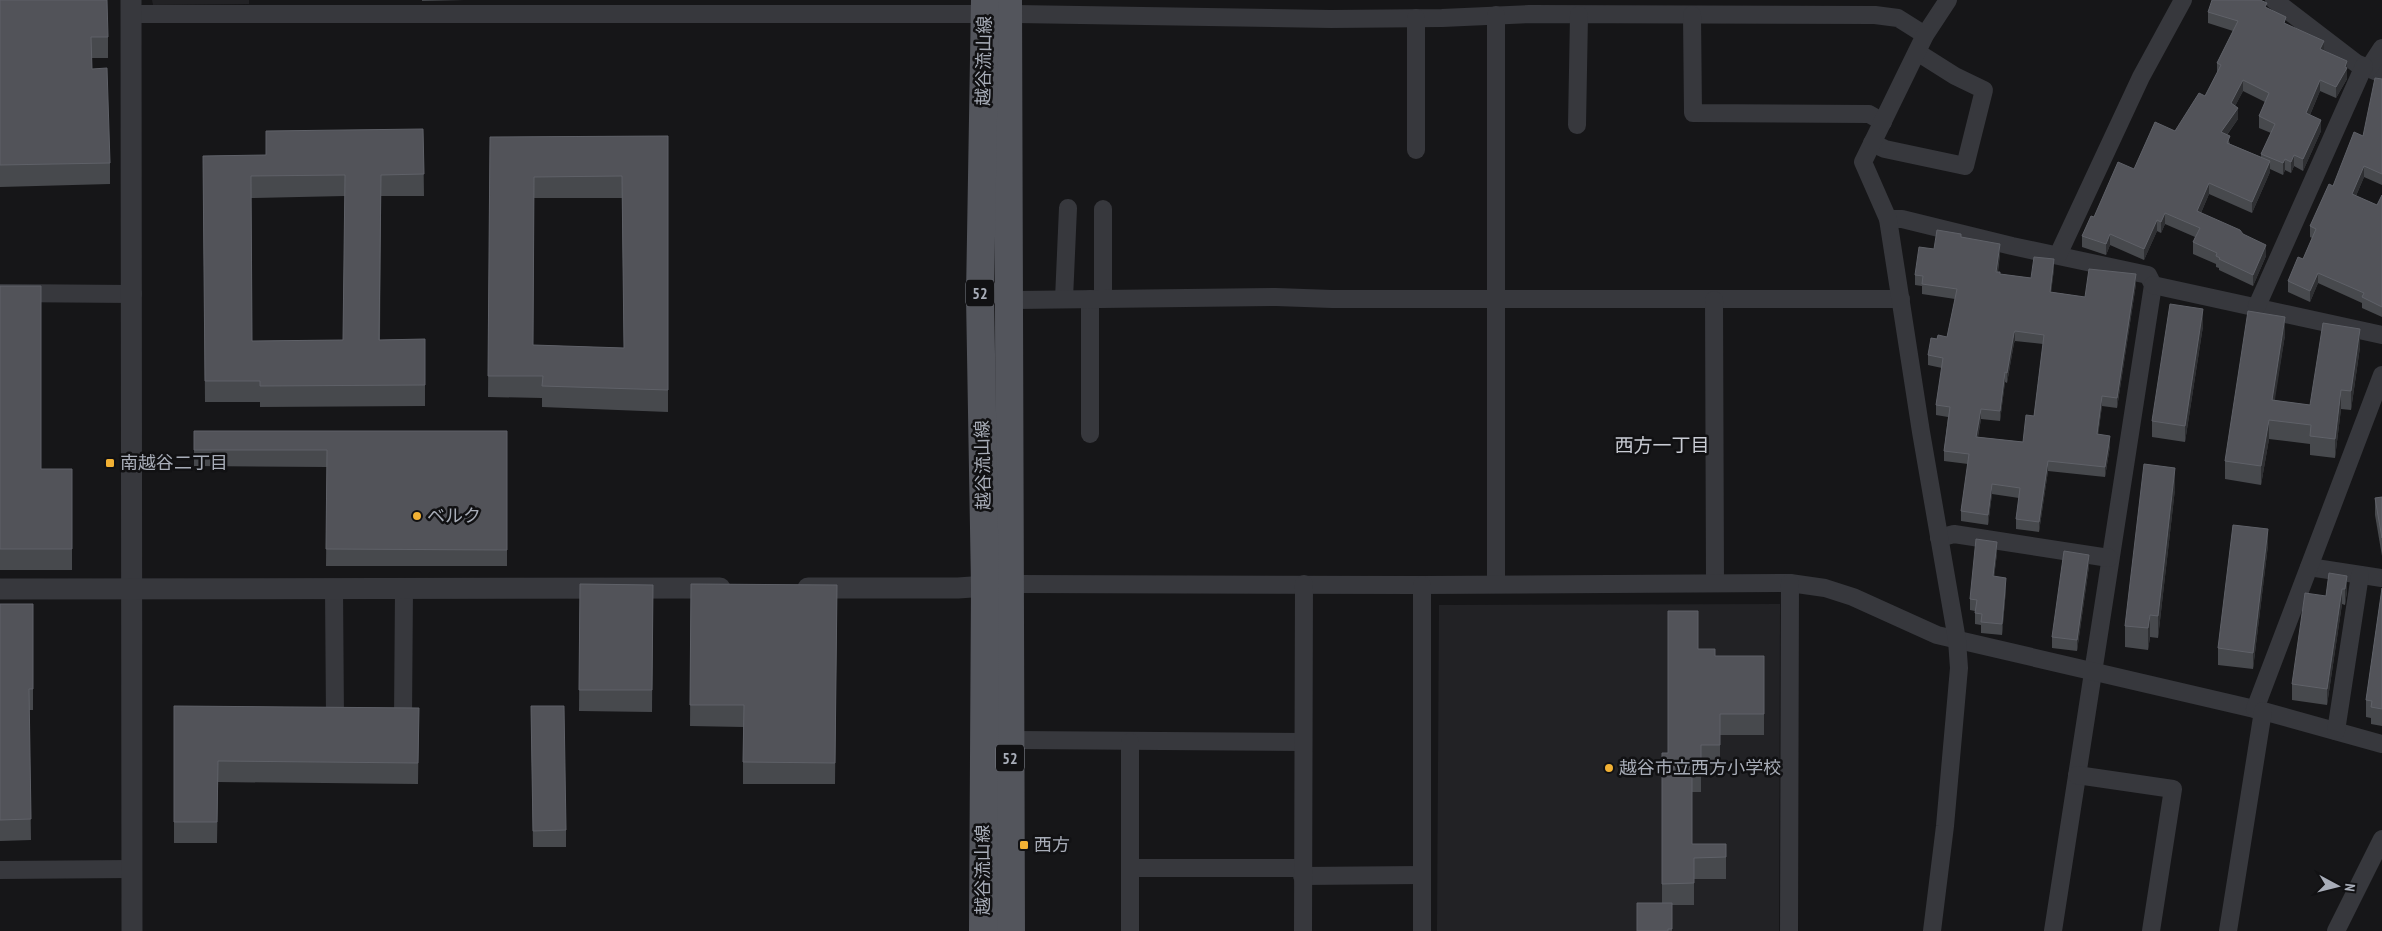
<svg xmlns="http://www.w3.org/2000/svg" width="2382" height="931" viewBox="0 0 2382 931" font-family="'PT Sans Narrow','Noto Sans JP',sans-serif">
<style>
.built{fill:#222225}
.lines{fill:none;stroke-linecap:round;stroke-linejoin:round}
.minor{stroke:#37383d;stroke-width:18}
.tertiary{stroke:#37383d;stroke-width:21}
.primary{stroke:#53555c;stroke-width:28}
.wall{fill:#47494d;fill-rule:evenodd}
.shaded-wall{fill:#2f3033}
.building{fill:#525359;stroke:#5f6168;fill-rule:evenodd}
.poi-dot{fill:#f2b134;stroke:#111113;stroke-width:2}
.labels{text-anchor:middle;stroke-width:5;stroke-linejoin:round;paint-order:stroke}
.shield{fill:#111113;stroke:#7b7e86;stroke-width:1}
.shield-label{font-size:16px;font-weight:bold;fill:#a8adb8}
.street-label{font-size:18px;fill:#a8adb8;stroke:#111113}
.poi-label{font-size:18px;fill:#a8adb8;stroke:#111113;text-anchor:start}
.neighbourhood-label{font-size:19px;fill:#c9ccd4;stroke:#111113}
</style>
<rect width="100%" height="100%" fill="#161618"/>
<g class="built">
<polygon points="152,0 249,0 249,4 153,5"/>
<polygon points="1780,604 1779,931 1437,931 1439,605"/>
</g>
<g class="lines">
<g class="minor">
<polyline points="2274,0 2356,63 2382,74"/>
<polyline points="131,14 985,14"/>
<polyline points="1008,14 1331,19 1442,18 1529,14 1875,15 1898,18 1925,35"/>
<polyline points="1496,15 1496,584"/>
<polyline points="1692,15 1693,113 1869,114 1883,122"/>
<polyline points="1416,18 1416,150"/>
<polyline points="2369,68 2382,48"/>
<polyline points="1577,125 1579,15"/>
<polyline points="1872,143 1885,149 1965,166 1984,90 1955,76 1917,52"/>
<polyline points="1888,219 1902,219 2012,246 2148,275 2153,285 2053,931"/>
<polyline points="2058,255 2141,77 2183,0"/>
<polyline points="2153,285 2382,335"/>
<polyline points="0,293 133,294"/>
<polyline points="1064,299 1068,208"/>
<polyline points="1090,299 1090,434"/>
<polyline points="1103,299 1103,209"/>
<polyline points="1009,300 1276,297 1332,299 1901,299"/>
<polyline points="1714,300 1715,583"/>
<polyline points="2257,306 2364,66"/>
<polyline points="1939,538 1954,534 2109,558"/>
<polyline points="2309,567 2382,578"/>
<polyline points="1010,584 1422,585 1790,583 1825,588 1853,597 1937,635 2263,711 2382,744"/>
<polyline points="334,589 335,719 347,719"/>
<polyline points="2255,709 2382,375"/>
<polyline points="391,719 403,719 404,589"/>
<polyline points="2336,731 2360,575"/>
<polyline points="1010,740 1303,742"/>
<polyline points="2077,775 2173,789 2151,931"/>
<polyline points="1130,868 1302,868"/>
<polyline points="0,870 132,869"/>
<polyline points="1302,876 1422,875"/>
<polyline points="1130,931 1130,742"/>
<polyline points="1303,931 1304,584"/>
<polyline points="1422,931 1422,585"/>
<polyline points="1789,931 1790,583"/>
<polyline points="1932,931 1945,826 1959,668 1957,640 1921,432 1888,219 1863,162 1925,35 1948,0"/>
<polyline points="2228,931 2263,711"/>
<polyline points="2336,931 2382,839"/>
</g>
<g class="tertiary">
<polyline points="131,0 132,931"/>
<polyline points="808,588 958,588 1000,585"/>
<polyline points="0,589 720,588"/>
</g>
<g class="primary">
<polyline points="1008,0 1011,931"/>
<polyline points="983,931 985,586 980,296 985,0"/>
</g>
</g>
<g class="wall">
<polygon points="0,0 108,37 108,58 92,58 92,69 110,163 110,184 0,187"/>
<polygon points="422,0 464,0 422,1"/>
<path d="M2267,8L2286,24L2324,50L2347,72V79L2336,98L2320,91L2310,115L2321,131L2303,171L2294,166L2291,173L2285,170L2283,175L2270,169V172L2252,213L2209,194L2201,213L2243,234L2266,256L2253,286L2219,270V268L2216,267V264L2193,254V242L2195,237L2165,224L2161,233L2157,231L2144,260L2110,245L2106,255L2082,247V236L2094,217L2134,169L2175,131L2205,96L2217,74V63L2233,31L2208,23V12ZM2243,91L2265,102L2259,116V128L2271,133L2261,154V157L2230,144L2227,135L2238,119L2235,106Z"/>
<polygon points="2382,79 2382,185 2364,177 2356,196 2377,205 2382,195 2382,317 2362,308 2362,303 2318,283 2310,302 2288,292 2288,281 2303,259 2312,238 2310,237 2310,226 2333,186 2363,136"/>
<path d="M423,129L424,196H381L380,340L425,339V406L260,407V402H205L203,156L266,155ZM345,196L343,340L252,341L251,198Z"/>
<path d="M668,136V412L542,407V398L488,397L490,137ZM534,198H622L624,348L533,345Z"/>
<path d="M1961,237L2000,254L1998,272L2000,274L2031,278L2054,269L2051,292L2085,297L2136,284L2117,408L2102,406L2098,434L2110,446L2105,477L2048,471L2039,532L2016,529V519L2019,498L1992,494L1988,525L1961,521V511L1968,464L1944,461V451L1948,417L1936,415V405L1942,368L1928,365V355L1937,339L1947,337L1955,299L1922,294V286L1915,285V275L1934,249ZM2015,341L2043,344L2034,416L2023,442L1978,437L1981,419L2000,421L2005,382L2007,383L2014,343Z"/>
<polygon points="0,286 41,469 72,469 72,570 0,570"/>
<polygon points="2203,326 2185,442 2152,437 2152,421"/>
<polygon points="2285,335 2274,401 2310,405 2360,347 2351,410 2341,409 2335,458 2310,455 2310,444 2269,439 2261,485 2225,479 2225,461"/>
<polygon points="194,431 507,431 507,566 326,566 327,467 194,466"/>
<polygon points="2175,489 2158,638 2150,637 2148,650 2125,647 2125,626"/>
<polygon points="2382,497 2382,556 2375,515 2375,498"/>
<polygon points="2268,545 2253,669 2218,665 2218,648"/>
<polygon points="1997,553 1994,577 2006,589 2002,635 1981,633 1981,625 1975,624 1975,611 1970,610 1970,599"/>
<polygon points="2089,566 2077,651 2052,648 2052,637"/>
<polygon points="2329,573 2347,591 2345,605 2342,604 2327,705 2292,700 2292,684 2326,596"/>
<polygon points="580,584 653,585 652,712 579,711"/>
<polygon points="691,584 837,585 835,784 743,784 743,727 690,726"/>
<polygon points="2382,588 2382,726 2371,724 2371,718 2366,717 2366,700"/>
<polygon points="0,604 33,604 33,710 29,710 31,840 0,841"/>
<polygon points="1698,649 1715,656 1764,656 1764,735 1720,735 1720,766 1701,766 1701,792 1692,792 1692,844 1726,844 1726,879 1694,879 1694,905 1672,905 1672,931 1637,931 1662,903 1662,753 1668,753"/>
<polygon points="174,706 419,708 418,784 218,782 217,843 174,843"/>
<polygon points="531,706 566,830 566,847 533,847"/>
</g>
<g class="shaded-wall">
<polygon points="2324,41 2324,52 2320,49"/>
<polygon points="2347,61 2347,79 2336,98 2336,87"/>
<polygon points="2243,80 2243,91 2231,114 2231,103"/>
<polygon points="2320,80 2320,91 2306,124 2306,113"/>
<polygon points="2238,108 2238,119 2221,143 2221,132"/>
<polygon points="2321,120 2321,131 2303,171 2303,159"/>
<polygon points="2294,155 2294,166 2291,173 2291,162"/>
<polygon points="2285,159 2285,170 2283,175 2283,163"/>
<polygon points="2270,161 2270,172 2252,213 2252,202"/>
<polygon points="2364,166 2364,177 2352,205 2352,194"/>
<polygon points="2209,183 2209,194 2197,222 2197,211"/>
<polygon points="2165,213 2165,224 2161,233 2161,222"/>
<polygon points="2157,220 2157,231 2144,260 2144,249"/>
<polygon points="2110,234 2110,245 2106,255 2106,244"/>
<polygon points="2000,244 2000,254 1996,282 1996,272"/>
<polygon points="2266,245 2266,256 2253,286 2253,275"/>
<polygon points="2054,259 2054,269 2050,302 2050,292"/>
<polygon points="2318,273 2318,283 2310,302 2310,291"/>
<polygon points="2136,274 2136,284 2117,408 2117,398"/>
<polygon points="2203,309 2203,326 2185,442 2185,426"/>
<polygon points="2285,317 2285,335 2272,419 2272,400"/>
<polygon points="2360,329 2360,347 2351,410 2351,391"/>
<polygon points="2015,331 2015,341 2014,343 2007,383 2007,373 2014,333"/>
<polygon points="2005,372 2005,382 2000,421 2000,411"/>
<polygon points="2341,390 2341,409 2335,458 2335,439"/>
<polygon points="2102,396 2102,406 2097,444 2097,434"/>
<polygon points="1981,409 1981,419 1976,447 1976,437"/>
<polygon points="2269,420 2269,439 2261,485 2261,466"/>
<polygon points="2110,436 2110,446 2105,477 2105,467"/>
<polygon points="2048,461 2048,471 2039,532 2039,522"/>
<polygon points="2175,468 2175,489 2158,638 2158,616"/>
<polygon points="1992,484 1992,494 1988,525 1988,515"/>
<polygon points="2268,529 2268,545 2253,669 2253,653"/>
<polygon points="1997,542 1997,553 1993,587 1993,576"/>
<polygon points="2089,555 2089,566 2077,651 2077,640"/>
<polygon points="2347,576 2347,591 2345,605 2345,589"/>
<polygon points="2006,578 2006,589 2002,635 2002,624"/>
<polygon points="2342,589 2342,604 2327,705 2327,689"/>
<polygon points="2150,615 2150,637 2148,650 2148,628"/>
</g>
<g class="building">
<polygon points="0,0 107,0 108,37 91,37 92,69 107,68 110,163 0,165"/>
<polygon points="2212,0 2260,0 2267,3 2265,7 2286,17 2284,23 2324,41 2320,49 2347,61 2345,67 2347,68 2336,87 2320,80 2306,113 2321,120 2303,159 2294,155 2291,162 2285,159 2283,163 2261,154 2275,124 2259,116 2269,93 2243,80 2231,103 2238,108 2221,132 2230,136 2227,143 2270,161 2252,202 2209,183 2197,211 2240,230 2243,234 2266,245 2253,275 2219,259 2220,258 2216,256 2217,253 2193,242 2200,228 2165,213 2161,222 2157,220 2144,249 2110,234 2106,244 2082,236 2091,216 2094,217 2118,162 2134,169 2155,122 2175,131 2199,93 2205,96 2221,65 2217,63 2238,21 2208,12"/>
<polygon points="2375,78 2382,79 2382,174 2364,166 2352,194 2377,205 2382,195 2382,307 2362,297 2364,293 2318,273 2310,291 2288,281 2298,257 2303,259 2316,229 2310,226 2329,184 2333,186 2354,132 2363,136"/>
<path d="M423,129L424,174L381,175L379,340L425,339V385L260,386V381H205L203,156L266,155V131ZM345,175L343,340L252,341L251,176Z"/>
<path d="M668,136V390L542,386L543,376H488L490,137ZM622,176L624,348L533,345L534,177Z"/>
<path d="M1937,230L1961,234V237L2000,244L1996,272H2000V274L2031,278L2034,257L2054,259L2050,292L2085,297L2089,269L2136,274L2117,398L2102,396L2097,434L2110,436L2105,467L2048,461L2039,522L2016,519L2020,488L1992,484L1988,515L1961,511L1969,454L1944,451L1950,407L1936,405L1943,358L1928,355L1931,338L1937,339L1938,335L1947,337L1957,289L1922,284L1923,276L1915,275L1919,247L1934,249ZM2015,331L2044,335L2034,416L2026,415L2023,442L1976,437L1981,409L2000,411L2005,372L2007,373L2014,333Z"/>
<polygon points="0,286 41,286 41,469 72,469 72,549 0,549"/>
<polygon points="2170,304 2203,309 2185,426 2152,421"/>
<polygon points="2248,311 2285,317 2272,400 2310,405 2323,323 2360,329 2351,391 2341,390 2335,439 2310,436 2311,425 2269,420 2261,466 2225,461"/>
<polygon points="194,431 507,431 507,550 326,549 327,450 194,450"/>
<polygon points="2144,464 2175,468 2158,616 2150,615 2148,628 2125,626"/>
<polygon points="2382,497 2382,538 2375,498"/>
<polygon points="2233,525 2268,529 2253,653 2218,648"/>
<polygon points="1976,539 1997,542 1993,576 2006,578 2002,624 1981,622 1982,614 1975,613 1977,600 1970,599"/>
<polygon points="2064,551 2089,555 2077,640 2052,637"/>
<polygon points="2329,573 2347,576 2345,589 2342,589 2327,689 2292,684 2305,593 2326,596"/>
<polygon points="580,584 653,585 652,690 579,690"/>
<polygon points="691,584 837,585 835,763 743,762 744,705 690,705"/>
<polygon points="2382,588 2382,709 2371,707 2372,701 2366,700"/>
<polygon points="0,604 33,604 33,689 29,689 31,819 0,820"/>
<polygon points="1668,611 1698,611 1698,649 1715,649 1715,656 1764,656 1764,714 1720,714 1720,745 1701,745 1701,770 1692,771 1692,844 1726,844 1726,857 1694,858 1694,883 1662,884 1662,753 1668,753"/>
<polygon points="174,706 419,708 418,763 218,761 217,822 174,822"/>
<polygon points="531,706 564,706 566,830 533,831"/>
<polygon points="1637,903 1672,903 1672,929 1668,929 1668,931 1637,931"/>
</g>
<g class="poi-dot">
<rect x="105" y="458" width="10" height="10" rx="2.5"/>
<circle cx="417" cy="516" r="5"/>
<circle cx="1609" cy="768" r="5"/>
<rect x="1019" y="840" width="10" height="10" rx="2.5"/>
</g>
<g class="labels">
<g class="shield">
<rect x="966" y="279.5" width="28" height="27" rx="4"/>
<rect x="996" y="744.5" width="28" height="27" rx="4"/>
</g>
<g class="shield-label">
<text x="980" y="299">52</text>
<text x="1010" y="764">52</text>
</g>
<g class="street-label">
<text transform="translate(984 61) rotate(-89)" y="6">越谷流山線</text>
<text transform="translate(983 465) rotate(-91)" y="6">越谷流山線</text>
<text transform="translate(983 870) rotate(-90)" y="6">越谷流山線</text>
</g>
<g class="poi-label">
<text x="120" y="469">南越谷二丁目</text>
<text x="427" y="522">ベルク</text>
<text x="1619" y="774">越谷市立西方小学校</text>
<text x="1034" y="851">西方</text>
</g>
<g class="neighbourhood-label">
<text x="1662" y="452">西方一丁目</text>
</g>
</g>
<g transform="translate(2337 886) rotate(97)" stroke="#111113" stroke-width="4" paint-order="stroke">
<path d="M0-4L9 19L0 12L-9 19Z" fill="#a8adb8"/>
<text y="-8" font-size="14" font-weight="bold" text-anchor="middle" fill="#a8adb8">N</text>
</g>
</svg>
